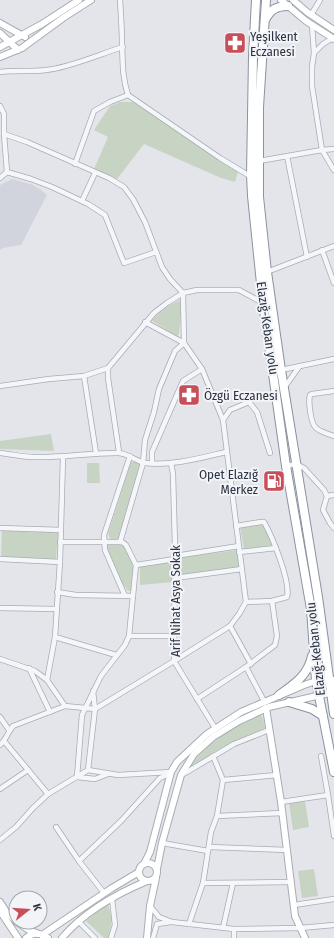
<svg xmlns="http://www.w3.org/2000/svg" width="334" height="938" viewBox="0 0 334 938" font-family="'Fira Sans Condensed',sans-serif">
<style>
.built{fill:#d1d4dc}
.green{fill:#c7d4c4}
.lines{fill:none;stroke-linecap:round;stroke-linejoin:round}
.street-casing{stroke:#a8acb4;stroke-width:6}
.secondary-casing{stroke:#a8acb4;stroke-width:8}
.highway-casing{stroke:#8b92a0;stroke-width:10}
.street{stroke:#f5f6f9;stroke-width:4.5}
.secondary{stroke:#fff;stroke-width:6}
.highway{stroke:#fff;stroke-width:8}
.labels{text-anchor:middle;stroke-width:4;stroke-linejoin:round;paint-order:stroke}
.poi-label{font-size:13px;fill:#2b3242;stroke:#f2f4f8;text-anchor:start}
.street-label{font-size:13px;fill:#2b3242;stroke:#f2f4f8}
</style>
<rect width="100%" height="100%" fill="#e3e5ea"/>
<polygon class="built" points="12,179 33,185 40,189 47,195 21,245 3,248 0,250 0,185"/>
<g class="green">
<polygon points="120,102 133,102 238,172 235,182 221,178 144,144 117,179 94,169 108,137 94,130 110,106"/>
<polygon points="180,300 181,312 179,334 177,336 174,335 151,320 170,305"/>
<polygon points="51,434 54,451 0,449 0,441"/>
<polygon points="131,462 136,462 140,465 118,540 111,540 108,534"/>
<polygon points="87,463 99,463 100,483 87,483"/>
<polygon points="263,523 274,545 244,549 240,527"/>
<polygon points="2,531 56,531 58,533 56,559 1,557"/>
<path d="M106,545H124L134,567L132,590L128,591C117,577 112,561 106,545Z"/>
<polygon points="237,550 239,567 179,575 178,558"/>
<polygon points="170,561 173,562 173,582 140,585 140,567"/>
<path d="M261,715L263,718L265,728L219,749L186,771C205,745 231,727 261,715Z"/>
<polygon points="305,801 309,827 293,830 289,803"/>
<polygon points="314,869 318,896 302,898 298,871"/>
<polygon points="108,904 112,921 108,938 104,938 86,921"/>
</g>
<g class="lines">
<g class="street-casing">
<g id="street">
<path d="M120,0C121,15 122,30 122,45C123,64 122,76 128,95L220,158L248,175H251"/>
<polyline points="311,15 320,0"/>
<polyline points="312,25 314,53 323,44 333,38"/>
<polyline points="314,53 312,67 312,86 322,150 334,170"/>
<path d="M0,72C15,70 31,72 46,70C69,68 100,54 123,47"/>
<polyline points="0,106 4,114 4,134 7,172"/>
<polyline points="4,134 27,142 109,178 124,187 133,199 145,222 162,267 170,279 183,293 184,343 175,351 159,389 154,412 145,440 143,463 120,542"/>
<polyline points="287,156 307,257"/>
<polyline points="259,161 322,150 334,149"/>
<polyline points="75,164 94,111 110,102 128,95"/>
<polyline points="0,178 7,172 31,179 52,187 88,204 105,215 124,263 156,252"/>
<polyline points="82,201 95,173"/>
<polyline points="322,250 334,283"/>
<polyline points="267,272 334,246"/>
<polyline points="145,322 184,343 202,369 223,420"/>
<polyline points="108,368 108,378 119,452"/>
<polyline points="281,370 334,359"/>
<polyline points="84,376 96,453"/>
<polyline points="0,386 49,379 84,376 108,368 154,313 167,303 183,293 197,290 239,290 263,303"/>
<polyline points="284,388 299,367"/>
<path d="M334,391L312,394L310,395C308,402 311,424 316,428C321,432 328,434 334,436"/>
<path d="M0,453C11,454 22,457 33,457C61,458 88,453 116,453C127,452 135,461 145,463C172,466 200,458 226,452"/>
<polyline points="152,463 152,452 183,381 202,369"/>
<polyline points="171,463 173,474 175,546 174,661 215,728"/>
<polyline points="286,466 296,464 304,468 324,490 327,496 323,510 330,523 334,528"/>
<polyline points="327,496 334,495"/>
<polyline points="0,528 61,530"/>
<polyline points="60,542 122,542 126,545 136,565 175,559"/>
<polyline points="239,552 276,548"/>
<polyline points="175,556 239,546"/>
<polyline points="0,559 60,562"/>
<polyline points="175,578 242,569"/>
<polyline points="57,592 76,595 133,596"/>
<polyline points="125,596 105,550 104,535 130,456"/>
<polyline points="246,602 223,420 230,410 249,402 257,412 270,453"/>
<polyline points="0,608 56,609"/>
<polyline points="230,626 251,664"/>
<polyline points="129,636 174,636"/>
<polyline points="55,637 116,655"/>
<path d="M0,659L35,671L47,680L65,706L95,709L174,661L230,626L239,614L246,602L272,601L287,597C291,582 272,536 264,522H261L236,526"/>
<polyline points="246,667 264,701"/>
<polyline points="29,668 50,712"/>
<polyline points="47,680 55,637 60,562 63,457"/>
<polyline points="197,699 246,667 275,645 277,636 272,601"/>
<polyline points="0,717 9,730"/>
<polyline points="4,741 48,794"/>
<path d="M0,745C6,740 8,732 13,726L65,706"/>
<polyline points="321,756 328,795 334,836"/>
<polyline points="88,770 95,709 93,691"/>
<polyline points="181,775 187,772 234,744 269,730"/>
<polyline points="77,777 82,715 101,676 125,645 129,636 136,565"/>
<polyline points="77,777 95,779 108,774"/>
<polyline points="223,780 277,775"/>
<polyline points="0,789 28,770"/>
<polyline points="281,802 328,795"/>
<polyline points="217,816 283,813"/>
<polyline points="56,827 79,861 104,893"/>
<polyline points="0,840 16,827 33,808 48,794 88,770 118,775 171,772"/>
<polyline points="162,843 208,851"/>
<polyline points="209,847 287,850"/>
<polyline points="79,861 121,821 160,778 169,774"/>
<polyline points="203,883 291,882"/>
<polyline points="294,905 334,899"/>
<polyline points="150,906 159,917 172,922 234,929 300,928 334,925"/>
<polyline points="78,921 95,938"/>
<polyline points="189,924 203,883 211,832 217,816 223,780 213,756"/>
<polyline points="223,928 233,883"/>
<polyline points="234,929 234,938"/>
<polyline points="111,938 115,925 112,899"/>
<polyline points="153,938 157,924 171,922"/>
</g>
</g>
<g class="secondary-casing">
<g id="secondary">
<polyline points="281,0 306,21 334,39"/>
<polyline points="293,0 307,12 334,30"/>
<polyline points="0,23 25,37"/>
<polyline points="0,33 18,50"/>
<polyline points="0,47 42,24 79,0"/>
<polyline points="0,57 22,48 63,18 91,0"/>
<polyline points="266,708 281,802 295,916 305,938"/>
<circle cx="148" cy="872" r="9"/>
<polyline points="144,864 150,852 171,772 177,762 207,734 241,712 304,685 316,681 334,680"/>
<polyline points="157,869 162,843 181,775 194,754 213,737 239,721 269,707 334,692"/>
<polyline points="0,902 7,913 16,921"/>
<polyline points="0,911 18,938"/>
<polyline points="17,922 29,930 39,934"/>
<polyline points="42,935 112,888 139,872"/>
<path d="M26,938C33,932 41,933 48,938"/>
<path d="M62,938C84,912 116,894 147,881"/>
<polyline points="147,938 150,906 156,878"/>
</g>
</g>
<g class="highway-casing">
<g id="highway">
<polyline points="256,0 253,56 251,175 252,196 263,303 286,466 311,609 316,681 334,772"/>
<polyline points="266,0 259,107 259,197 267,272 281,370 318,597 334,714"/>
<path d="M265,20C270,10 276,6 288,6"/>
<path d="M279,695C295,684 308,675 312,656"/>
<polyline points="289,702 312,709 323,716"/>
</g>
</g>
<use href="#street" class="street"/>
<use href="#secondary" class="secondary"/>
<use href="#highway" class="highway"/>
</g>
<defs>
<g id="pharmacy-square" transform="scale(1.15)"><rect x="-9" y="-9" width="18" height="18" rx="4" fill="#c84f59" stroke="#f2f4f8"/><path d="M-2-6h4v4h4v4h-4v4h-4v-4h-4v-4h4Z" fill="#fff"/></g>
<g id="fuel-square" transform="scale(1.15)"><rect x="-9" y="-9" width="18" height="18" rx="4" fill="#c84f59" stroke="#f2f4f8"/><path d="M-5.5-6h7V0h2V4h1.3V-2.5L3-4.5l.8-.8L6-3V5H2.5V1h-1V6h-7ZM-4.2-4.7v3.2H.2V-4.7Z" fill="#fff"/></g>
</defs>
<g fill-rule="evenodd">
<use href="#pharmacy-square" x="235" y="43"/>
<use href="#pharmacy-square" x="189" y="395"/>
<use href="#fuel-square" x="274" y="481"/>
</g>
<g class="labels">
<g class="poi-label">
<text x="250" y="41">Yeşilkent<tspan x="250" dy="15">Eczanesi</tspan></text>
<text x="204" y="400">Özgü Eczanesi</text>
<text x="258" y="479" text-anchor="end">Opet Elazığ<tspan x="258" dy="15">Merkez</tspan></text>
</g>
<g class="street-label">
<text transform="translate(268 328) rotate(82)" y="5">Elazığ-Keban yolu</text>
<text transform="translate(175 601) rotate(-90)" y="5">Arif Nihat Asya Sokak</text>
<text transform="translate(315 649) rotate(-96)" y="5">Elazığ-Keban yolu</text>
</g>
</g>
<g transform="translate(28 910) rotate(73)"><circle r="19" fill="#f2f4f8" stroke="#a2a6af"/>
<path d="M0-3L7 15L0 10L-7 15Z" fill="#c84f59"/>
<text y="-6" font-size="11" font-weight="bold" text-anchor="middle" fill="#2b3242">K</text>
</g>
</svg>
